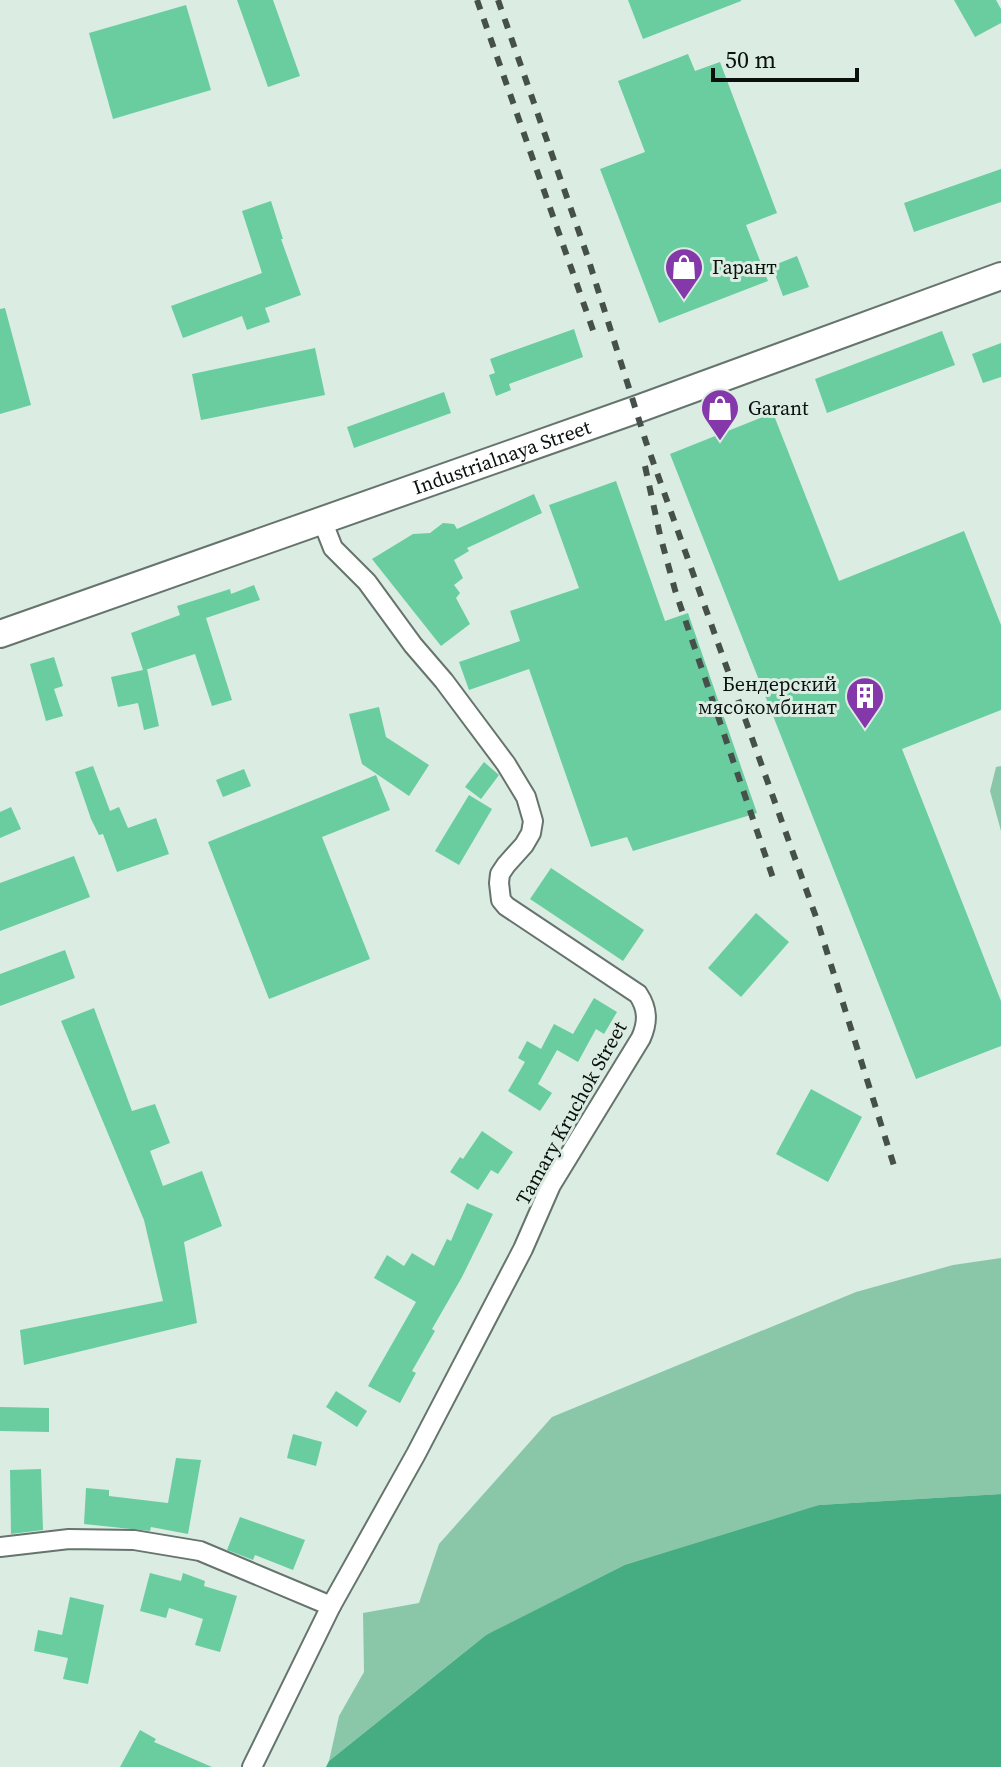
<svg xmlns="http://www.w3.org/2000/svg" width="1001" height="1767" viewBox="0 0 1001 1767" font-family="'Source Serif 4',serif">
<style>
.green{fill:#8ac7a9}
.water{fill:#46ac81}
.building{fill:#69cda0}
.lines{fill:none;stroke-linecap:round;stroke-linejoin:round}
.street-casing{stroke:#65746c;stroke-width:22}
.secondary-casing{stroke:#65746c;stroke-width:30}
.street{stroke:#fff;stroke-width:18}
.secondary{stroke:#fff;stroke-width:26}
.rail{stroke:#46504b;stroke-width:6;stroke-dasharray:10 10;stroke-linecap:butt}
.labels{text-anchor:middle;stroke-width:6;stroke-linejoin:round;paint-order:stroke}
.poi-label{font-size:20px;fill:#0a100d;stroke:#dbece3;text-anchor:start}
.street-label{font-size:20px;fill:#0a100d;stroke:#dbece3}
</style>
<rect width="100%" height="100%" fill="#dbece3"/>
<g class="green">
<polygon points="1001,766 1001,831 990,791 996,767"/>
<polygon points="1001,1258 1001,1494 819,1505 486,1635 329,1761 339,1716 364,1672 363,1613 419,1603 439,1544 552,1417 856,1292 953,1265"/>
</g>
<polygon class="water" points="1001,1494 1001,1767 326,1767 329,1761 486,1635 625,1565 819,1505"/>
<g class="building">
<polygon points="237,0 273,0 300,76 268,87"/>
<polygon points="628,0 741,0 741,1 643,39"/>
<polygon points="954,0 996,0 1001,9 1001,23 975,37"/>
<polygon points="186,5 211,90 113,119 89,33"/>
<polygon points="688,54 695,71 720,62 777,213 746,225 768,281 659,323 600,169 645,152 618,81"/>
<polygon points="1001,169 1001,202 914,232 904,203"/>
<polygon points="271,201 283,239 281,239 301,295 265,308 270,322 247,330 242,316 183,338 171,306 262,273 242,211"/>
<polygon points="797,256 809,287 783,296 772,266"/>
<polygon points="5,308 31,405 0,414 0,309"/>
<polygon points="574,329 583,357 509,384 511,390 496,396 489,375 495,373 490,359"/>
<polygon points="942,331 955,365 827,413 815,379"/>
<polygon points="1001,343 1001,377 983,383 972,354"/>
<polygon points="315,348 325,395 201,420 192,374"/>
<polygon points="444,392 451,413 354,448 347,427"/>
<polygon points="773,413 839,581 964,531 1001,625 1001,710 902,749 1001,1001 1001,1046 916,1079 670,454"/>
<polygon points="616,481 665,621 688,613 757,813 633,851 627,837 591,847 529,669 469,690 459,662 520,641 510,611 579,588 549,505"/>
<polygon points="534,494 542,513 467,548 469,551 454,560 463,578 454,585 460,593 456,598 470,624 441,646 372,559 413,534 430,533 443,523 454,524 457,529"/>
<polygon points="254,585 260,600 206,618 232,700 212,706 195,654 145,670 147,669 159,726 144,730 138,703 118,707 111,677 143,670 131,633 180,615 177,606 230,589 231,594"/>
<polygon points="54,657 63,686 54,689 63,716 46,721 30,664"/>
<polygon points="379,707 386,737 429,765 409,796 362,764 349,714"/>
<polygon points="484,762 499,775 481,799 465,787"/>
<polygon points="93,766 110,811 119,807 128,828 156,818 169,854 117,872 103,834 99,835 91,819 75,772"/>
<polygon points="244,769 251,786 223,797 216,780"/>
<polygon points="376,775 390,810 322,837 370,959 269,999 208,842"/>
<polygon points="469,795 492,809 459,865 435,851"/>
<polygon points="11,807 21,829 0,838 0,812"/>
<polygon points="74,856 90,897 0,931 0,883"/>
<polygon points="551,868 644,930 623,961 530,899"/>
<polygon points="756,913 789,942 741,997 708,968"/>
<polygon points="65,950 75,978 0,1006 0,974"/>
<polygon points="594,998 617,1012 604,1034 596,1029 578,1062 557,1050 538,1084 552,1093 540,1111 508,1091 525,1062 518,1058 527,1041 541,1049 554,1024 573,1034"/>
<polygon points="94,1008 132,1111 155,1104 170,1143 150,1151 163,1186 202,1171 222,1226 184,1242 197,1323 24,1365 20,1330 163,1301 144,1220 61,1021"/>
<polygon points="811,1089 862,1117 828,1182 776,1154"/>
<polygon points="482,1131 513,1152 498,1174 491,1170 478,1190 450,1172 460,1157 463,1159"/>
<polygon points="467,1203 493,1214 462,1277 432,1329 435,1331 412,1371 416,1373 400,1403 368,1386 416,1302 374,1278 387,1255 404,1266 412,1253 434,1266 447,1239 451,1241"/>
<polygon points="336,1391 367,1411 357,1427 326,1407"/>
<polygon points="0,1407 49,1408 49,1432 0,1431"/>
<polygon points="293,1434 322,1442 316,1466 287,1458"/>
<polygon points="176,1458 201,1460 188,1534 151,1527 150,1531 84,1524 86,1488 109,1490 109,1496 168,1503"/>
<polygon points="41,1469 43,1530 11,1534 10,1470"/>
<polygon points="240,1517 305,1540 293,1570 255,1555 253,1560 227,1550"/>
<polygon points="150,1573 181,1581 183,1573 205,1581 204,1586 237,1596 220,1652 195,1645 203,1619 169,1608 166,1618 140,1611"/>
<polygon points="70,1597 104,1605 88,1684 63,1679 68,1658 34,1651 38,1630 62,1635"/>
<polygon points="140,1730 156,1739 154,1742 212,1767 120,1767"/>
</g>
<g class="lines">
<g class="street-casing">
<g id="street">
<polyline points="0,1547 69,1539 134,1540 200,1551 331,1606"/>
<path d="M252,1767L331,1606L416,1454L523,1249L551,1185L641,1038C648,1022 648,1009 638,994L506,906L501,900L499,883L500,874L506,865L524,845L531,833L533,821L526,797L506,764L444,681L413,645L367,582L333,548L322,520"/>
</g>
</g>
<g class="secondary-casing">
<g id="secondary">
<path id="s1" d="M0,634L635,410L1001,276"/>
</g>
</g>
<use href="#street" class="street"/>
<use href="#secondary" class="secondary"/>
<g class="rail">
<polyline points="477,0 594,333"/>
<polyline points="498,0 587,255 646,442 816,917 895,1169"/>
<polyline points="645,466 660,535 675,590 774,881"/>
</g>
</g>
<defs>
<g id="shop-pin" transform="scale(2)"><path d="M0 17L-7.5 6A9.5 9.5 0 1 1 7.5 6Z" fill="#8538a9" stroke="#dbece3"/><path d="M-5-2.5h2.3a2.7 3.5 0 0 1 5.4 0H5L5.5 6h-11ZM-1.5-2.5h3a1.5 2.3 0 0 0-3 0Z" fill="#fff"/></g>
<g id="building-pin" transform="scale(2)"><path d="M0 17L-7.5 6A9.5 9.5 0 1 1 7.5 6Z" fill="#8538a9" stroke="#dbece3"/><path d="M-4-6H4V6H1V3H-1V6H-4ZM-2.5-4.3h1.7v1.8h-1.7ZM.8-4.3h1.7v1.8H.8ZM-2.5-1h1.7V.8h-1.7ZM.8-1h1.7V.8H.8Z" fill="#fff"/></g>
</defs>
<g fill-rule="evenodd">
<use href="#shop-pin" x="684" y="267"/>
<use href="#shop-pin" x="720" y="408"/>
<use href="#building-pin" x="865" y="696"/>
</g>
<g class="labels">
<g class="poi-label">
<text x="712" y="274">Гарант</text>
<text x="748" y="415">Garant</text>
<text x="837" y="691" text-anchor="end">Бендерский<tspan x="837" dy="23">мясокомбинат</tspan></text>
</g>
<g class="street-label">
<text dy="7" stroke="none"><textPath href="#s1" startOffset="532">Industrialnaya Street</textPath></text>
<text transform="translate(571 1113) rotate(-61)" y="7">Tamary Kruchok Street</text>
</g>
</g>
<path d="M713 68v12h144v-12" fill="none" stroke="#0a100d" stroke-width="4"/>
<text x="725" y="68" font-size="24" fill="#0a100d" stroke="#dbece3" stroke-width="6" paint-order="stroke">50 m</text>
</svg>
